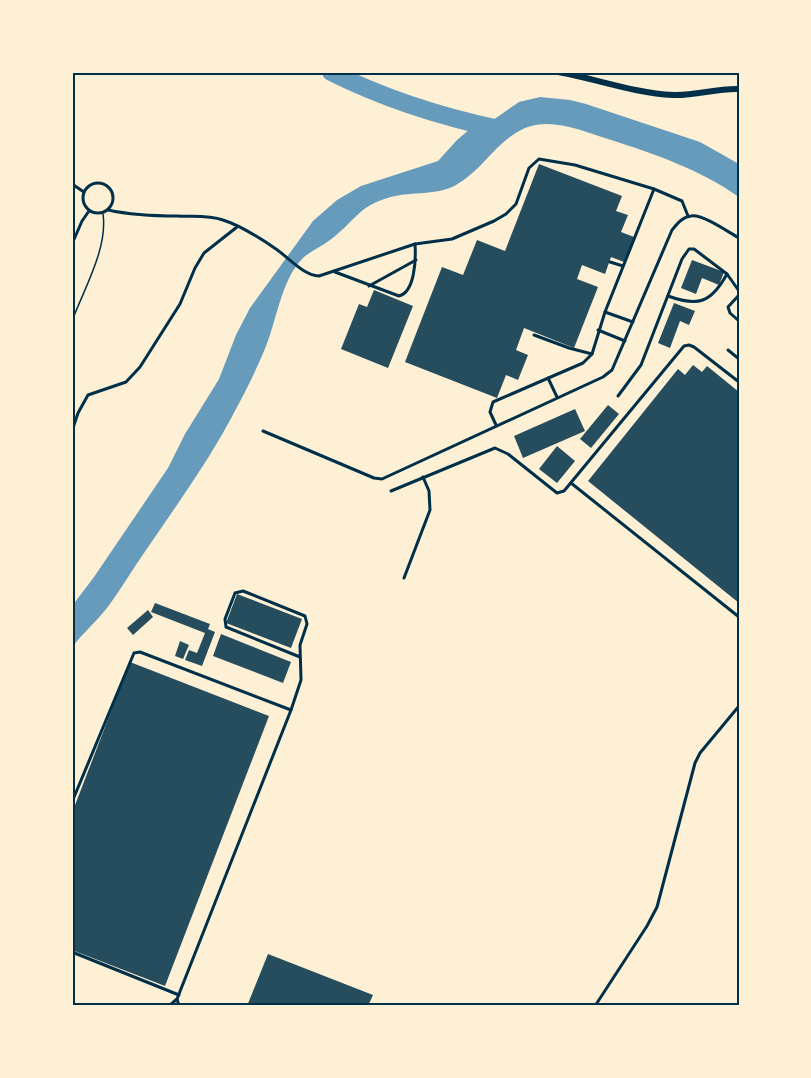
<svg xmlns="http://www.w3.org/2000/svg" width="811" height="1078" viewBox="0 0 811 1078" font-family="Inter,sans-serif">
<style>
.water{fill:#669bbc}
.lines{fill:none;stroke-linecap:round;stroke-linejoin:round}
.river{stroke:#669bbc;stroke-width:18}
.building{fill:#264d5e}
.path{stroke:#003049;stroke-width:1.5}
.service{stroke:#003049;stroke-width:3}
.minor{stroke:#003049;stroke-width:6}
.neatline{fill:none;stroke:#003049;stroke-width:2}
</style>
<rect width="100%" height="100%" fill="#fdf0d5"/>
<path class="water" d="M540,97L570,100L586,104L700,142L739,164V197C699,169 655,154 608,139C583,131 551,117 525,128C497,140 483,170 456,185C435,196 414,191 391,197C357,206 355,222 330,240C321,247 310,251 302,259C281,280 276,324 264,351C256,370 247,389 237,407C210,460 175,507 142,556C130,573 120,591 107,608C96,622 83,633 72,647V606L94,577L168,468L185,434L219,379L236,335L250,308L313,221L337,200L361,186L438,161L457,140L476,124L493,120L519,102Z"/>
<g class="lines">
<path class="river" d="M331,72C383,98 442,117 499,129"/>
</g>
<g class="building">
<polygon points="539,164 622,196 616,211 628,215 621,232 634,237 624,262 611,257 605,274 582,265 577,279 598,287 574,348 524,328 516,350 528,355 518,380 506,375 497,398 405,362 442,267 463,275 477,240 505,251"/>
<polygon points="692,260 724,272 719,285 702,278 696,294 681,288"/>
<polygon points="374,290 413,306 388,368 341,349 359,304 367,307"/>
<polygon points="674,303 695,311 689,325 680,321 670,348 658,343"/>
<polygon points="693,365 702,372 707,366 739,392 739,603 588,481 678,369 685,375"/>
<polygon points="608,405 619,414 591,448 580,439"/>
<polygon points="575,409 585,431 523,458 514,436"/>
<polygon points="557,446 575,461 557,483 539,469"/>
<polygon points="237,594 302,619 291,648 226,623"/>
<polygon points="155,603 210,624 208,629 215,632 202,666 185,660 189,650 197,653 205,633 151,612"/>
<polygon points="148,610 153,617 133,635 127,628"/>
<polygon points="221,634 291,662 283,683 213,656"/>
<polygon points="180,641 189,645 183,659 175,656"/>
<polygon points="130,662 269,716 165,986 72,950 72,813"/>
<polygon points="268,954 373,995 368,1006 247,1006"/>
</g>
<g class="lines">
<path class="path" d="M72,321C84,289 108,248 103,214"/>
<g class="service">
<circle cx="98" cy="198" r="15"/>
<polyline points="72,184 84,192"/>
<path d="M108,210C131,215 154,216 178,216C194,217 208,215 223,220C242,226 260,238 276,249C289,258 303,275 319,276L415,244L452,239L494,221L506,214L516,204L529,168L539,159L575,165L654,189L682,201L688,216"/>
<polyline points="72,244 82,221 89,211"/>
<polyline points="610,262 623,266"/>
<path d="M335,272L399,296C415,292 416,259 415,244"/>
<polyline points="369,286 416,260"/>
<polyline points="739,295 728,307 730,313 739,321"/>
<path d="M668,296C698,307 711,303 727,274"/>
<polyline points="605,312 633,322"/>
<polyline points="598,330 625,341"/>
<polyline points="534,335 569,348 592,354"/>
<polyline points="728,350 739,359"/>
<polyline points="548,378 557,397"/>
<polyline points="618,396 641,365 682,259 689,249 694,249 727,274 739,291"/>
<polyline points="496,425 490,412 493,402 583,363 592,354 605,312 654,189"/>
<polyline points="72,431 78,413 88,395 126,382 140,367 180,304 195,268 204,253 237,227"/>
<path d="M263,431L374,478L382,479L603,377L612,370L672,230C677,224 682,217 691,216C703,214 728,232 739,238"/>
<polyline points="571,483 739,617"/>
<polyline points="391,491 495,448 508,454 557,493 564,491 684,346 689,345 694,347 739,382"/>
<polyline points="404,578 430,510 429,491 423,477"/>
<polyline points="72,802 134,653 140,652 291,710"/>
<polyline points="72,952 179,995"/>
<polyline points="177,999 179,1006"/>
<polyline points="169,1006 177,999 291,710 301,680 300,645 307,624 305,616 243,591 235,593 225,619 226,627 300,657"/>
<polyline points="595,1006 647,926 657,907 695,763 700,753 739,706"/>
</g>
<path class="minor" d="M558,72C597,79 634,93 673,95C695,96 717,88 739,89"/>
</g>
<rect width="811" height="1078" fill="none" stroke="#fdf0d5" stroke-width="147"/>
<rect x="74" y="74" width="664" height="930" class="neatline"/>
</svg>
